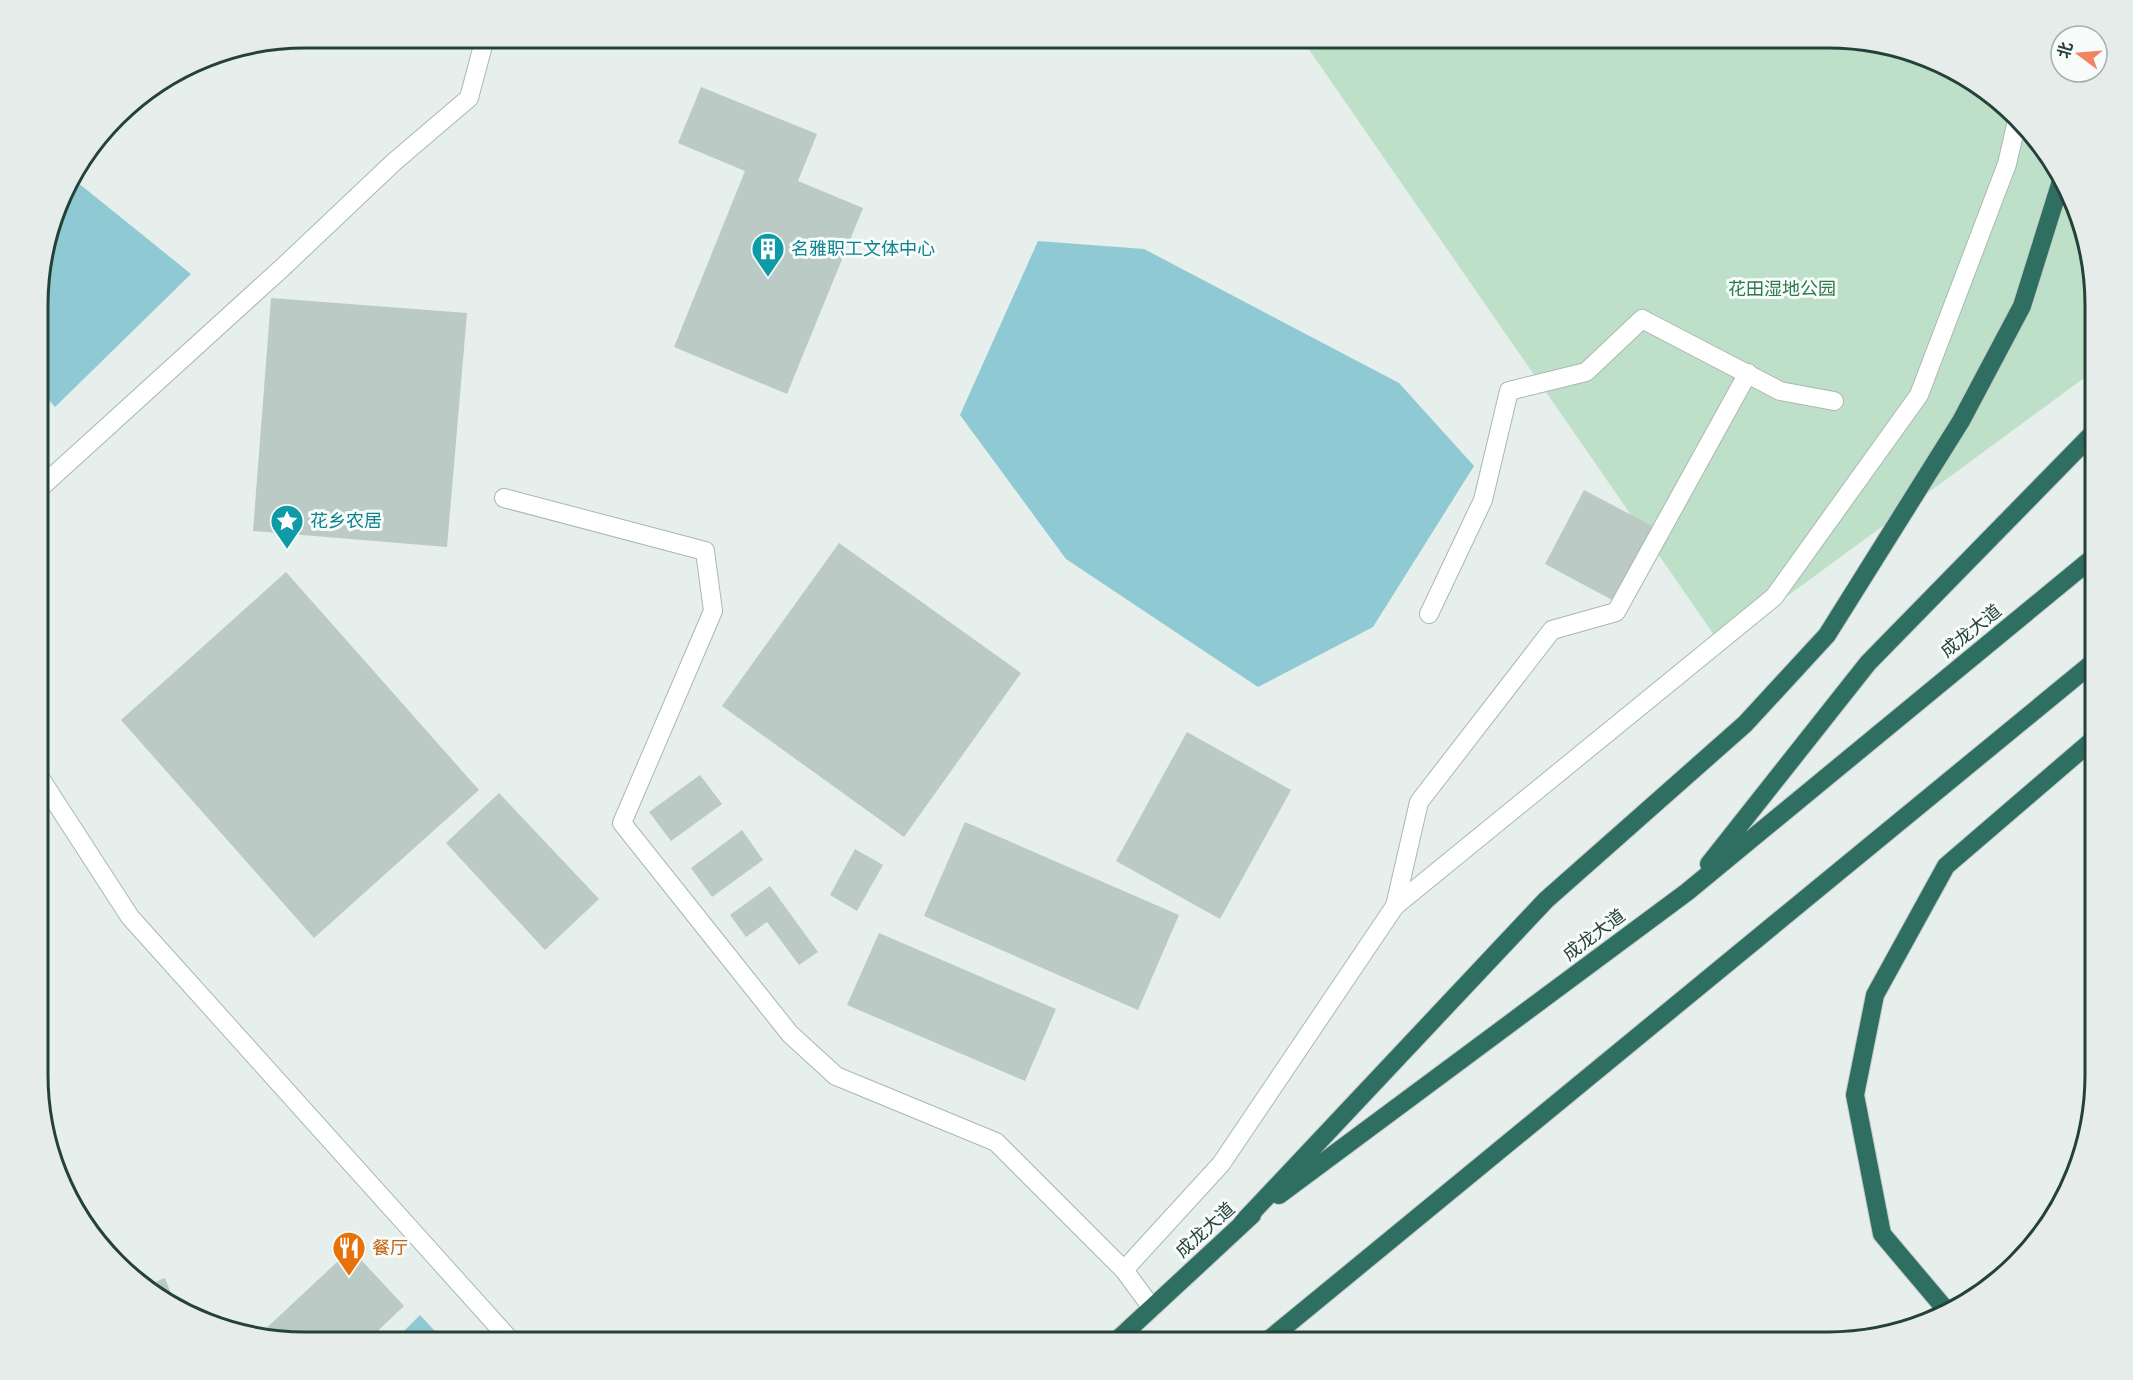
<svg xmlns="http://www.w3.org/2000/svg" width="2133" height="1380" viewBox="0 0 2133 1380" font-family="Rubik,'Noto Sans SC',sans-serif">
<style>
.green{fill:#bfe0c8}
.water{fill:#8ec9d4}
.building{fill:#bbcac4}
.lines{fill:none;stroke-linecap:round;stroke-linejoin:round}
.minor-casing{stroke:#a8b8b2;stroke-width:20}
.highway-casing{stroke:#c2cac8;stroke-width:20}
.minor{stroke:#fff;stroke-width:18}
.highway{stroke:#2f6f62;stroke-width:18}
.labels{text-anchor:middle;stroke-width:6;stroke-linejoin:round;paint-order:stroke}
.culture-label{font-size:18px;fill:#0d838f;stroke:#f7fbf9;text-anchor:start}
.park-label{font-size:18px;fill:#2d7a4b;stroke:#f7fbf9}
.street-label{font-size:18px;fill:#24423a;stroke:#f7fbf9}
.food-label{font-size:18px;fill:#c56008;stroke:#f7fbf9;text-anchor:start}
.rim{fill:none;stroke:#24423a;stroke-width:3}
</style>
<rect width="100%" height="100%" fill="#e6efeb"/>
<polygon class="green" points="1301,38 1829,38 1914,52 1977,83 2060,171 2095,288 2095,370 1721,645"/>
<g class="water">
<polygon points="72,178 191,274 55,407 40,390 40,270 65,186"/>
<polygon points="1038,241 1144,249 1399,383 1474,466 1373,627 1258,687 1066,559 960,415"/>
<polygon points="420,1315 445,1342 393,1342"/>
</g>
<g class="building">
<polygon points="701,87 817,134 798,181 863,208 787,394 674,347 745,171 678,143"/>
<polygon points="271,298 467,313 447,547 253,531"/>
<polygon points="1584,490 1656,528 1616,602 1545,564"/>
<polygon points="839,543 1021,673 904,837 722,706"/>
<polygon points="286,572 479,790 314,938 121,720"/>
<polygon points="1187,732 1291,790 1220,919 1116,861"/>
<polygon points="700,775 722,804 671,841 649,812"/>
<polygon points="499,793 599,899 545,950 446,843"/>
<polygon points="965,822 1179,915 1138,1010 924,916"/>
<polygon points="742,830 763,860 712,897 691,868"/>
<polygon points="855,849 883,865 857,911 830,895"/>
<polygon points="770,886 818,952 799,965 767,922 746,937 730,915"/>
<polygon points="879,933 1056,1009 1025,1081 847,1005"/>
<polygon points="351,1249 404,1306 366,1342 304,1342 259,1335"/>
<polygon points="165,1278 176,1307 156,1297 145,1286"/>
</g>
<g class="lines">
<g class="minor-casing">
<g id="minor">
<polyline points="40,488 282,268 394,162 469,98 485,38"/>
<polyline points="504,498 705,551 713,611 622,823 790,1034 836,1076 996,1142 1124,1270 1152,1308"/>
<polyline points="1429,614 1483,500 1509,391 1586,372 1642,319 1780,391 1834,401"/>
<polyline points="40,778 130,917 512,1342"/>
<polyline points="1395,906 1774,597 1919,395 2007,164 2016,125"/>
<polyline points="1124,1270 1221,1164 1395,906 1419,802 1552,630 1616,612 1748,373"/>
</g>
</g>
<g class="highway-casing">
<g id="highway">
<polyline points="1709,864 1868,663 2095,431"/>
<polyline points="1279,1195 1687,892 2095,556"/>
<polyline points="1243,1222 1546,900 1745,724 1827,635 1961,421 2022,306 2062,178"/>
<polyline points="1947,1311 1882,1234 1855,1095 1875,995 1946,866 2095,738"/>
<polyline points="1115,1342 1252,1215"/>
<polyline points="1266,1342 2095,661"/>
</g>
</g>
<use href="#minor" class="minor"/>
<use href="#highway" class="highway"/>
</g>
<defs>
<g id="building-pin" transform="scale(1.725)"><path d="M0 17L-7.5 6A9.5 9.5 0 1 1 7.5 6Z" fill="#0f9aa8" stroke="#f7fbf9"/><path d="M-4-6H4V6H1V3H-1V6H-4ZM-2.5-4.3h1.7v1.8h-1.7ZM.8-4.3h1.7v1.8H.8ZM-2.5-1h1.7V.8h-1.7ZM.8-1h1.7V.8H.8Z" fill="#fff"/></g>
<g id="sight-pin" transform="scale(1.725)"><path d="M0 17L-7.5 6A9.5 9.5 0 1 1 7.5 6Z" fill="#0f9aa8" stroke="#f7fbf9"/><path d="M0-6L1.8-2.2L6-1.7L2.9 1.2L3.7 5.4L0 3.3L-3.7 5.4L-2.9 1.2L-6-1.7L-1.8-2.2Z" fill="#fff"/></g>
<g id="restaurant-pin" transform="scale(1.725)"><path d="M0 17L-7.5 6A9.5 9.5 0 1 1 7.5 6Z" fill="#e8710a" stroke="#f7fbf9"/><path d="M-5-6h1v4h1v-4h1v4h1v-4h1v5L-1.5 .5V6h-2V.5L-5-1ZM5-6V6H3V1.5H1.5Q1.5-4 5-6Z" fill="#fff"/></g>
</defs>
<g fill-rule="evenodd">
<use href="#building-pin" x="768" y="249"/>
<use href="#sight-pin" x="287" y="521"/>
<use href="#restaurant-pin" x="349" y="1248"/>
</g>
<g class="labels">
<g class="culture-label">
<text x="791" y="255">名雅职工文体中心</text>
<text x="310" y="527">花乡农居</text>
</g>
<g class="park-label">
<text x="1782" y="295">花田湿地公园</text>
</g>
<g class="street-label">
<text transform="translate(1971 631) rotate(-39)" y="6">成龙大道</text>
<text transform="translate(1594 935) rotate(-37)" y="6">成龙大道</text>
<text transform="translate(1205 1230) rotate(-42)" y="6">成龙大道</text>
</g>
<g class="food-label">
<text x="372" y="1254">餐厅</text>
</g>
</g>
<path d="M0 0H2133V1380H0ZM305 48H1828A257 257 0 0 1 2085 305V1075A257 257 0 0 1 1828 1332H305A257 257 0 0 1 48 1075V305A257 257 0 0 1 305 48Z" fill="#e6ecea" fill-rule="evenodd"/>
<path class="rim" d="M305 48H1828A257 257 0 0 1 2085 305V1075A257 257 0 0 1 1828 1332H305A257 257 0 0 1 48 1075V305A257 257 0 0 1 305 48Z"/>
<g transform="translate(2079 54) rotate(286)"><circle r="28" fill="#f7fbf9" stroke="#a3b1ad" stroke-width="1.5"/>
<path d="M0-4.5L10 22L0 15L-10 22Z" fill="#f4845f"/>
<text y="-9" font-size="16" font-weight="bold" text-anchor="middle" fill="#24423a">北</text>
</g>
</svg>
